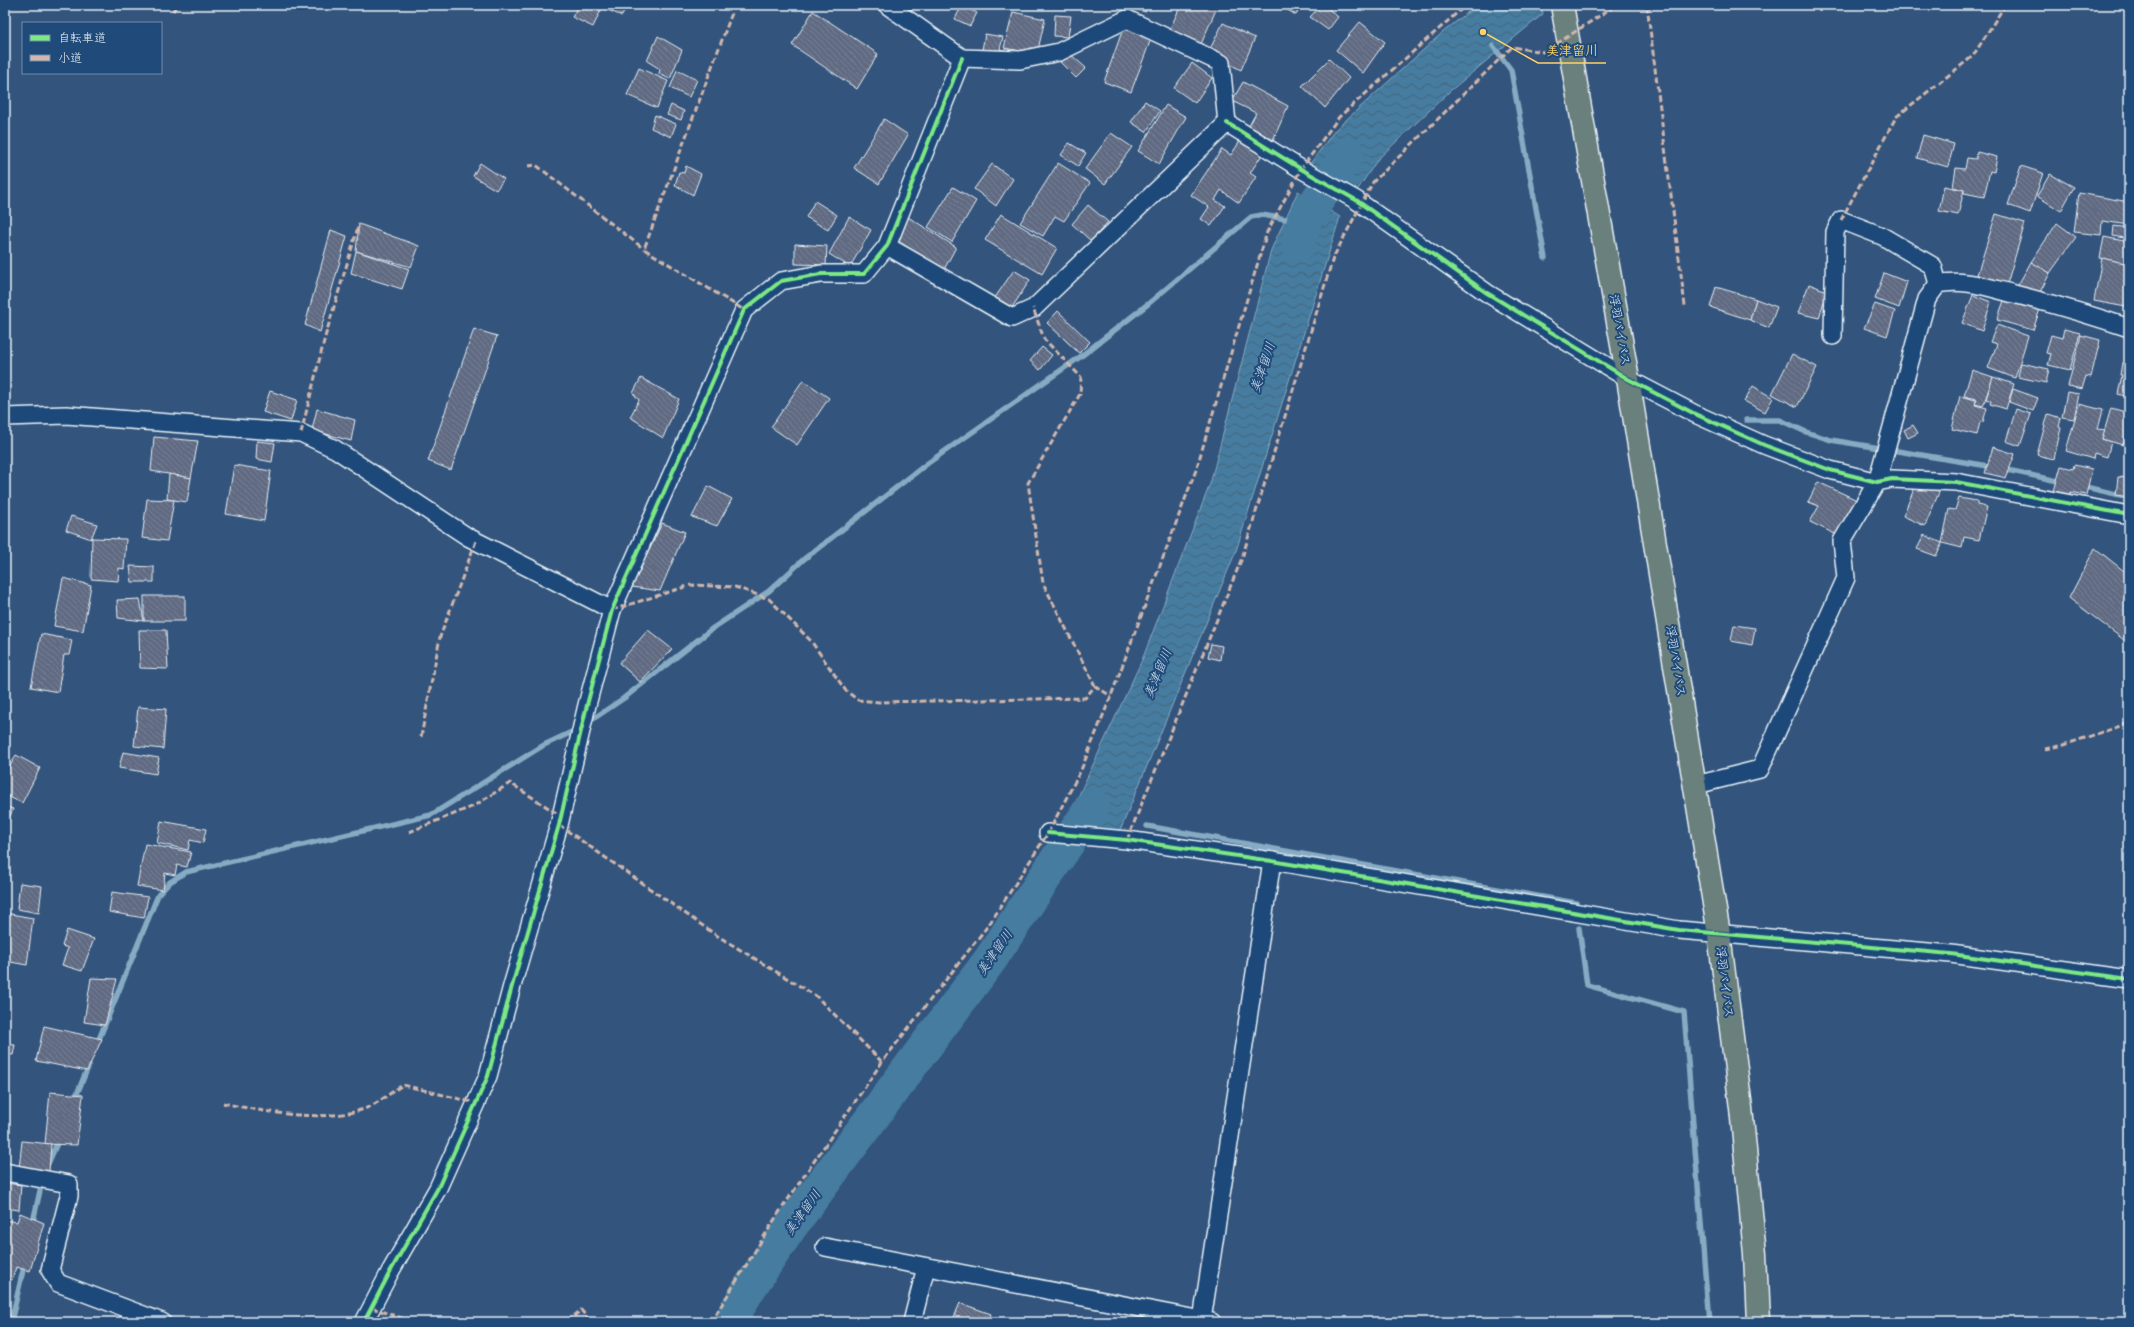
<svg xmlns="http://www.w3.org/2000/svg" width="2134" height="1327" viewBox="0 0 2134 1327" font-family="'Gochi Hand','Klee One',sans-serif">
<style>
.water{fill:url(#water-waves);stroke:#86abc3}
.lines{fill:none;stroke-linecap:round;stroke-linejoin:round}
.stream{stroke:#86abc3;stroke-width:5.5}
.river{stroke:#447ca0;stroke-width:34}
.building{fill:url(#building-back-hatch);stroke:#e8f1f8}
.minor-casing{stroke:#e8f1f8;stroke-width:20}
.trunk-casing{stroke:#e8f1f8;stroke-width:25}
.minor{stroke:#1f4a7a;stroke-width:17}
.trunk{stroke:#6a807d;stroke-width:22}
.quiet{stroke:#d1b7ad;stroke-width:3;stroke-dasharray:6 3;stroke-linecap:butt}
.cycleway-casing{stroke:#1f4a7a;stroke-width:6}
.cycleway{stroke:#7ce984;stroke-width:4}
.labels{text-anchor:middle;stroke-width:4;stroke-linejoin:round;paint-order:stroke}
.street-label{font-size:12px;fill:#e8f1f8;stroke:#1f4a7a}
.water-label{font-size:13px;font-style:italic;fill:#cfdfeb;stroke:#1f4a7a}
.leader{fill:none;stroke:#ffd166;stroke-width:1.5}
.callout-dot{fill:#ffd166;stroke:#1f4a7a;stroke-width:1.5}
.callout-label{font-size:13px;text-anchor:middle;font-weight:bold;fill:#ffd166;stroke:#1f4a7a;stroke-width:4;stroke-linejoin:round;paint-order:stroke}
</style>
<defs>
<pattern id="water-waves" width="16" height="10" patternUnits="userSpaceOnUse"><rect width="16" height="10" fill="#447ca0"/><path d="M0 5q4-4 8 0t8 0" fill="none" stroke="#456579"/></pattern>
<pattern id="building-back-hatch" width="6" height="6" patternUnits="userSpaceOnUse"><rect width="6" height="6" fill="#616b82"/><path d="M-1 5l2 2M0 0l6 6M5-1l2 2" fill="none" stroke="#788194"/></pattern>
</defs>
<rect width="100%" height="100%" fill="#33547c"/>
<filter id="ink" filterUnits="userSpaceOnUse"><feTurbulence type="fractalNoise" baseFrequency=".025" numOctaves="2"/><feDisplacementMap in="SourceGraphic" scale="8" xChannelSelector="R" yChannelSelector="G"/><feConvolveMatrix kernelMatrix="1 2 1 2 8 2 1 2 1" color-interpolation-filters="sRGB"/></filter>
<g filter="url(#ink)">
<g class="water">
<polygon points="1477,5 1541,5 1543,14 1450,91 1378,159 1354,195 1307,168 1335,130 1443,32"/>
<polygon points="1298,191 1340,217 1236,551 1120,831 1063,829 1142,660 1210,484 1271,250"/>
</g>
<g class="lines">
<g class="stream">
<polyline points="1493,46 1511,70 1545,258"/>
<polyline points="1746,420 1780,420 1806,432 1831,440 1994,467"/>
<polyline points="2003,469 2062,482"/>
<polyline points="2081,486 2129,497"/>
<polyline points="587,723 624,698 713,628 769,591 804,559 928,463 1080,357 1148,304 1251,217 1262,215 1292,220"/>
<polyline points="1147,826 1576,903"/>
<polyline points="1579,928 1587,985 1684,1012 1709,1322"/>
<polyline points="97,1044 158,895 170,882 186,872 431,815 544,745 578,729"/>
<polyline points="74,1101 89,1065"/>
<polyline points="47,1166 59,1139"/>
<polyline points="32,1226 42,1182"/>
<polyline points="11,1322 25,1262"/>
</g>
<g class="river">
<polyline points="1298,244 1304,221 1348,153"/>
<polyline points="730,1322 748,1290 791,1226 990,960 1093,805"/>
</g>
</g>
<g class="building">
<polygon points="579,5 596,5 602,8 593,27 572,17"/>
<polygon points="596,5 627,5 622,16"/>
<polygon points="962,5 977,13 970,26 955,19"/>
<polygon points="1131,5 1147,5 1146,12 1130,8"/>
<polygon points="1181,5 1218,5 1201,44 1169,31"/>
<polygon points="1279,5 1302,5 1296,15"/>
<polygon points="1321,5 1324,5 1338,17 1328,30 1310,17"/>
<polygon points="813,11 878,54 857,89 792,45"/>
<polygon points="1013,12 1045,19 1037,54 1004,48"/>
<polygon points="1055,15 1071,16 1068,37 1054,36"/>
<polygon points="1360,22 1385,42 1363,73 1336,50"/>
<polygon points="1223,23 1255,38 1241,70 1208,53"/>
<polygon points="1124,26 1152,36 1131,92 1104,82"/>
<polygon points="985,34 1003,37 1000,49 1007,51 1006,60 981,55"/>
<polygon points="658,36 682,50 670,79 659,74 660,69 647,61"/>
<polygon points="1069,53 1086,68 1076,78 1060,62"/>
<polygon points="1329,59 1349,78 1325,108 1302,86"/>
<polygon points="1192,63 1212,78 1195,103 1174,88"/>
<polygon points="639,68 668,81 657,108 627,95"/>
<polygon points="677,70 697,80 689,97 670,88"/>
<polygon points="1243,82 1288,106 1273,140 1249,126 1256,113 1232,101"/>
<polygon points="1145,101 1160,111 1146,132 1131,122"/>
<polygon points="671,105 684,111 681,120 667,115"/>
<polygon points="1166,105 1186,117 1159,164 1138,151"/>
<polygon points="655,115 676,124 671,137 651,128"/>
<polygon points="884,119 908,135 879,184 854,168"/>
<polygon points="1111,133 1132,147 1105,184 1085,169"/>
<polygon points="1923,135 1954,144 1948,167 1917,158"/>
<polygon points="1242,138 1264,152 1250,173 1256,177 1239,203 1221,190 1215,200 1225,206 1211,226 1201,219 1209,207 1191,195 1222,149 1231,155"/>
<polygon points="1069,143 1086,153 1078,166 1061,155"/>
<polygon points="1977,152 1997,157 1994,172 1990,171 1984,197 1964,193 1964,190 1953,187 1956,168 1965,169 1967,158 1976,159"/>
<polygon points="480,163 504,179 496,190 473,176"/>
<polygon points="1058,163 1090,183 1064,221 1055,216 1043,236 1020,223"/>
<polygon points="992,164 1013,179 996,206 974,189"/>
<polygon points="686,166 701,174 693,195 675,185 679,172 684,173"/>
<polygon points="2021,166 2043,173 2030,213 2008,205"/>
<polygon points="2050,174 2074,187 2061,211 2037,196"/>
<polygon points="1944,186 1964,190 1958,215 1939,211"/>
<polygon points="953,187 976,201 952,242 928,227"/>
<polygon points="2079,193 2129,202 2129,225 2102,221 2101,235 2074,232"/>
<polygon points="815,201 837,215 828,230 806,217"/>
<polygon points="1088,205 1108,222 1091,241 1072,224"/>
<polygon points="1001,214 1057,248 1042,274 985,240"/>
<polygon points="1996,214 2025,223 2007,284 1977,275"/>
<polygon points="849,217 871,230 850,267 829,254"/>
<polygon points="908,217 956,247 940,277 893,249"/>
<polygon points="2057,223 2076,237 2050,273 2031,262"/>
<polygon points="359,224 419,246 411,267 356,251"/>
<polygon points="2114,226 2129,228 2129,239 2113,236"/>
<polygon points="331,230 347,236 320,332 305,325"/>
<polygon points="2104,237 2129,242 2129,264 2100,258"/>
<polygon points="795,244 827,246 826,265 795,264"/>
<polygon points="356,251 409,269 402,289 351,273"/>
<polygon points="2102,258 2129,264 2129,291 2126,307 2094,301"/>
<polygon points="2031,262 2050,273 2038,296 2018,285"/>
<polygon points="1014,270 1030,280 1009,312 992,302"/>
<polygon points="1884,273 1907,282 1899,308 1875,299"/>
<polygon points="1809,284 1827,291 1819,318 1798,313"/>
<polygon points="1716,287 1756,299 1750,320 1710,307"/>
<polygon points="1973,295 1991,302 1982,331 1962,323"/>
<polygon points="2005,298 2040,309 2033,330 1997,320"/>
<polygon points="1756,299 1777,307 1769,328 1750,320"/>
<polygon points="1875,304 1895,311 1887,336 1864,328"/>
<polygon points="1058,311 1090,342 1079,353 1047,323"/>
<polygon points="1997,325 2028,336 2015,378 1988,368 1997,344 1990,342"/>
<polygon points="474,329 497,336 451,470 428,461"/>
<polygon points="2064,329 2080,333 2070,370 2048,365 2051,354 2046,353 2051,335 2062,338"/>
<polygon points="2081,335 2100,340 2091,377 2086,376 2082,389 2068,386"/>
<polygon points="1042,347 1052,355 1040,370 1030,361"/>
<polygon points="1792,354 1817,367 1797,407 1772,394"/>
<polygon points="2129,361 2129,397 2118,394 2122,375 2120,375 2122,363 2128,364"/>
<polygon points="2021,363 2049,369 2046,383 2018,377"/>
<polygon points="1972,370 1993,377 1983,406 1975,404 1977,399 1964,396"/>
<polygon points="1993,377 2014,384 2006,409 1990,404 1991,401 1986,399"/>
<polygon points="641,378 679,399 663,438 630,417 639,400 633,393"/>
<polygon points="803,380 829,398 797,445 771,427"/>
<polygon points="1753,386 1773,398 1765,412 1744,401"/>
<polygon points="2013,389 2038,398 2033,411 2009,402"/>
<polygon points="270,391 297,400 291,421 263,412"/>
<polygon points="2067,392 2079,394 2074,419 2062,417"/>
<polygon points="1960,396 1976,400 1975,405 1987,408 1983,422 1980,422 1977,435 1952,429"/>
<polygon points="2079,404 2103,410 2098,429 2105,430 2102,439 2111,442 2107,457 2094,453 2093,459 2066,451"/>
<polygon points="2111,408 2129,413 2129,425 2123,445 2102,439"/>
<polygon points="317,409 355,420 351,441 312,430"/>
<polygon points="2016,409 2031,414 2020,446 2006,441"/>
<polygon points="2048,414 2061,418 2059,427 2061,428 2054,459 2037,455"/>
<polygon points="1913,425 1918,433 1908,438 1904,430"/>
<polygon points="154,437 198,441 191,478 151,471"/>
<polygon points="257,441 275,443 272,462 256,459"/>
<polygon points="1993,447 2015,454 2006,478 1985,473"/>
<polygon points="234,465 271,471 264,521 226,514"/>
<polygon points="2074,465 2092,469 2086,495 2071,492 2070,495 2054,491 2061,466 2073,469"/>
<polygon points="169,474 191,478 187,502 167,499"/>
<polygon points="2118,477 2129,478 2129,497 2116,495"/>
<polygon points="1818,482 1857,500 1839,536 1810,522 1819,506 1808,502"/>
<polygon points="708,486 732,499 717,526 692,517"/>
<polygon points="1914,489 1940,490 1925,526 1903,516"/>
<polygon points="1959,498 1977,501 1977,505 1987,507 1979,540 1964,537 1962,548 1942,543 1949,509 1955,510"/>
<polygon points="147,499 174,500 167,541 142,538"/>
<polygon points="71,516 97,524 91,539 66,530"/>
<polygon points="662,523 685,532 660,591 632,587"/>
<polygon points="1924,535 1942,543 1936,556 1917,549"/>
<polygon points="92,538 126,539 124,569 119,568 118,581 91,579"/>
<polygon points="2095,548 2129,575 2128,643 2069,598"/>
<polygon points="130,566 154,567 154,582 132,582"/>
<polygon points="63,578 91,585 83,631 54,626"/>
<rect x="144" y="596" width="41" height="25"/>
<polygon points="140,599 144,621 118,618 117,600"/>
<polygon points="1734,625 1755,628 1752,645 1731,641"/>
<polygon points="139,630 166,630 168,669 140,668"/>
<polygon points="648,630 672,649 640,682 619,663"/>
<polygon points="41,634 72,640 69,655 64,655 58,692 31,687"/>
<polygon points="1211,644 1222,646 1220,660 1208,657"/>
<polygon points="138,707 166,709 163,749 134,746"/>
<polygon points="123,752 159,758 156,774 119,768"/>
<polygon points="16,755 40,768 22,803 5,795 5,775"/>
<polygon points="5,806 13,809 5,829"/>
<polygon points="161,821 206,829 203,843 190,840 188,850 157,843"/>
<polygon points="145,844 191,852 187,867 177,865 175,875 165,873 163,890 137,886"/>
<polygon points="20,883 42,886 39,913 17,909"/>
<polygon points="112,892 148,897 144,918 109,912"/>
<polygon points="5,913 33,918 27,965 5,961"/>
<polygon points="67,930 94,939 82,971 62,965 68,948 62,946"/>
<polygon points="91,978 117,979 105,1025 84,1022"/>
<polygon points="44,1026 102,1039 87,1071 36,1061"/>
<polygon points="5,1044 15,1045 13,1055 5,1054"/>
<polygon points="50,1092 83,1095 77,1145 45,1144"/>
<polygon points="22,1141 51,1144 49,1171 19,1169"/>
<polygon points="5,1183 21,1185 19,1210 5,1208"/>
<polygon points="20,1213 44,1223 30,1271 16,1267 12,1280 5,1278 5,1220 17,1222"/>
<polygon points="960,1303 991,1314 988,1322 952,1322"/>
</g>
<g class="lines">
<g class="minor-casing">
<g id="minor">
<polyline points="887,5 962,58 1020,60 1059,52 1127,19"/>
<polyline points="1127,19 1221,63 1227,123"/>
<polyline points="1227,123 1301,169 1356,200 1487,293 1628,379 1695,414 1764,445 1830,470 1877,482 1892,479 1956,482 2129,515"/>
<polyline points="887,246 1012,318 1034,308 1227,123"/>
<polyline points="1833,336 1835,232 1841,220 1882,236 1933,266 1938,284"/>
<polyline points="5,417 66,415 301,433 335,449 468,537 612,610"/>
<path d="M1696,785L1760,769L1846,578L1842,541L1877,482L1927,299L1938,284C1962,278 1990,288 2014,294C2053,304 2091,315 2129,328"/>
<polyline points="1048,833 1127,840 1272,861 1679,930 1951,954 2129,979"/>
<polyline points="5,1172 69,1184 69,1196 50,1270 58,1283 162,1322"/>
<polyline points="825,1247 1212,1322"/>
<polyline points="1202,1320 1272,861"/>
<polyline points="364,1322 390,1272 438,1188 488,1076 512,986 559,825 587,705 612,610 744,310 781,281 821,274 864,274 887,246 962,58"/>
<polyline points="912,1322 926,1267"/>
</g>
</g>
<g class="trunk-casing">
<polyline id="trunk" points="1562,5 1628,379 1719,934 1741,1108 1755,1254 1758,1322"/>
</g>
<use href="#minor" class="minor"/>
<use href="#trunk" class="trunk"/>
<g class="quiet">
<polyline points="735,5 644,249 744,310"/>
<polyline points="1647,5 1685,306"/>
<polyline points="173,11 177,5"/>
<polyline points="528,166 536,165 644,249"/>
<polyline points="1841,220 1896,117 1973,56 2005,5"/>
<polyline points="301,433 325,337 359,224"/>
<polyline points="612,610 691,585 735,587 769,599 811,641 846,691 858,700 879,702 1085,698 1095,686 1043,583 1028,483 1080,394 1081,377 1044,339 1033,308"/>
<polyline points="1095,686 1111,696"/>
<polyline points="421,737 440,637 476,541"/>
<polyline points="2045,749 2064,745 2129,723"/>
<polyline points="559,825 716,935 816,996 882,1062"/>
<polyline points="409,832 474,806 510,783 561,816"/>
<polyline points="1127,840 1242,558 1333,258 1373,182 1512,47 1544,52 1616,5"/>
<path d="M223,1103C264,1112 323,1123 364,1109C378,1104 391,1092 403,1085L476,1103"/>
<polyline points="372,1308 413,1322"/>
<polyline points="567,1322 581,1310 591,1322"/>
<polyline points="711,1322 778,1214 882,1062 990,923 1048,833 1081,770 1111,696 1196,470 1267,232 1301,169 1339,117 1466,5"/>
</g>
<g class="cycleway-casing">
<g id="cycleway">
<polyline points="1227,123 1301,169 1356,200 1487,293 1628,379 1695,414 1764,445 1830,470 1877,482 1892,479 1956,482 2129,515"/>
<polyline points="1048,833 1127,840 1272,861 1679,930 1951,954 2129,979"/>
<polyline points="364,1322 390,1272 438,1188 488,1076 512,986 559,825 587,705 612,610 744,310 781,281 821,274 864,274 887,246 962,58"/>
</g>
</g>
<use href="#cycleway" class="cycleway"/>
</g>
</g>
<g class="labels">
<g class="street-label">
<text transform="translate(1620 330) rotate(80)" y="4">浮羽バイパス</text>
<text transform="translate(1676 661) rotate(81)" y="4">浮羽バイパス</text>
<text transform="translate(1725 982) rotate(83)" y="4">浮羽バイパス</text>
</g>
<g class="water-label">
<text transform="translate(1262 367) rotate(-71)" y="5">美津留川</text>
<text transform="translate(1157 673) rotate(-67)" y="5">美津留川</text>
<text transform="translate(994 952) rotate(-55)" y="5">美津留川</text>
<text transform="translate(802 1212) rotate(-54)" y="5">美津留川</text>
</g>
</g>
<path class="leader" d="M1483 32L1538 63H1606"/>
<circle class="callout-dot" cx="1483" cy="32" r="4"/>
<g class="callout-label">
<text x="1572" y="55">美津留川</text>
</g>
<rect width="2134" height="1327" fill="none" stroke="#1f4a7a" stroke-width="20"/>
<rect x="10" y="10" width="2114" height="1307" fill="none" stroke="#e8f1f8" stroke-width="1.5" filter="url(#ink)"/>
<rect x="22" y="22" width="140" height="52" fill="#1f4a7a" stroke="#6f8dac"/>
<rect x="30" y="35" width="20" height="6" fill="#7ce984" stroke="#6f8dac"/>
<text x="58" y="42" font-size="12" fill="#e8f1f8">自転車道</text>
<rect x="30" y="55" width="20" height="6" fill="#d1b7ad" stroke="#6f8dac"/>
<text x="58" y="62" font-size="12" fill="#e8f1f8">小道</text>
</svg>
